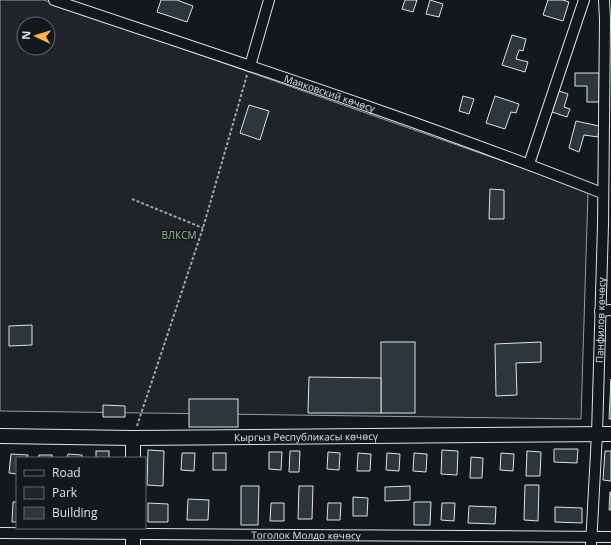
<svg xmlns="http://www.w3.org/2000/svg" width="611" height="545" viewBox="0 0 611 545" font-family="'Open Sans',sans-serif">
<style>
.green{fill:#202428;stroke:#939e99;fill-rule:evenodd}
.building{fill:#2c363c;stroke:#d8e6dc}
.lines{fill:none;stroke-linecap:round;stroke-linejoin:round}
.street-casing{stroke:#d8e6dc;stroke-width:12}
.secondary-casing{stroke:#d8e6dc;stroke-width:16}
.path{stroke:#9da8a2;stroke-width:2;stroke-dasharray:3 2;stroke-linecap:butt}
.street{stroke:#14181c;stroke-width:10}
.secondary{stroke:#14181c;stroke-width:14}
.labels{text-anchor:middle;stroke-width:3;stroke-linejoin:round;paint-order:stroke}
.street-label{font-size:10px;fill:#d8e6dc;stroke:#14181c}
.park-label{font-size:10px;fill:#8ac095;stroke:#14181c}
</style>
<rect width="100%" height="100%" fill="#14181c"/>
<path class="green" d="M0,0H44L588,191L581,419L0,411ZM24,24H48V48H24Z"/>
<g class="building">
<polygon points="161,0 177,0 193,6 187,22 157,12"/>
<polygon points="405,0 417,0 413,12 402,9"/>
<polygon points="430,0 443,4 439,17 426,14"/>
<polygon points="548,0 563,0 569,2 563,21 543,15"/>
<polygon points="512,35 526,39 523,51 519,50 516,59 528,62 525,72 502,65"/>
<polygon points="575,73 599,73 599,102 587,102 587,86 575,86"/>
<polygon points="556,90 568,94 564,107 570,109 567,117 549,111"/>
<polygon points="463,96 474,99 469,114 459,111"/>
<polygon points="495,96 519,104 516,113 511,112 505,129 486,123"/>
<polygon points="249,105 269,111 260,140 240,133"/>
<polygon points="576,121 599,126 598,137 584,135 579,152 569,148"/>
<polygon points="490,189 504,190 504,219 489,219"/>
<polygon points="32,325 32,345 9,346 9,326"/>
<rect x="381" y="342" width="34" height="71"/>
<polygon points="541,342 541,362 516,363 517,395 496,396 495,344"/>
<polygon points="309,377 381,378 381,413 308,413"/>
<polygon points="611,379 611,419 609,419"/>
<rect x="189" y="399" width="49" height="28"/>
<polygon points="103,405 125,406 125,417 103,417"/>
<polygon points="554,449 578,449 577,463 554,462"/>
<polygon points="148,450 164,451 163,486 147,485"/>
<polygon points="442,450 458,451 457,475 441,474"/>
<rect x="96" y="451" width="13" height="7"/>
<polygon points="290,451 300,451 299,472 289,472"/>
<polygon points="527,451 541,452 540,476 526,476"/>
<polygon points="605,451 611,451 611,481 603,480"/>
<polygon points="269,452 282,452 281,470 269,469"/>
<polygon points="328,452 340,453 339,470 327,469"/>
<polygon points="182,453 195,453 194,471 181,470"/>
<rect x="213" y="453" width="13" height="17"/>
<polygon points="358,453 371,454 370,471 357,471"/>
<polygon points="387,453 400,454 399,471 386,470"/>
<polygon points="414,453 427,454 426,472 413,471"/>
<polygon points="501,453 514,454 513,471 500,470"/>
<polygon points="11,454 28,455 27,458 17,458 17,474 9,473"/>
<polygon points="68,454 82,455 82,458 67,458"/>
<rect x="39" y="455" width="13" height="3"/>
<polygon points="471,457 483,458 482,478 470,478"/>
<polygon points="525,485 539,485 538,521 524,520"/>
<polygon points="241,486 259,486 258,525 241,525"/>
<polygon points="299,486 313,486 312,519 298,519"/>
<polygon points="410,486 410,500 385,501 385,487"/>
<polygon points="610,492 611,492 611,510 609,510"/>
<polygon points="353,497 368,498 367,516 353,516"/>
<polygon points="188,499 209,500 208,520 187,520"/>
<polygon points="13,502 17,502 17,522 12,522"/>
<polygon points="414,502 431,502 430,525 414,525"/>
<polygon points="148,503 168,504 168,522 148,522"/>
<polygon points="271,503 284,503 284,521 270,521"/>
<polygon points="328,503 341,503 340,520 327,520"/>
<polygon points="442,503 455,503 454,521 441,520"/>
<polygon points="469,506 496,507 495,524 468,523"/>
<polygon points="555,507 582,508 582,523 555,522"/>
</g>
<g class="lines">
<g class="street-casing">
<g id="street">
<path id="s1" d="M54,0C238,62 423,122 602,193"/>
<polyline points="250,66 269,0"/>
<polyline points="529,164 584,0"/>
<polyline points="600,311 611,310"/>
<path id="s2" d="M0,533L611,537"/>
<path id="s3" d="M591,545L597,434L603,225L605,20L604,0"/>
</g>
</g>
<g class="secondary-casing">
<g id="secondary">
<path id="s4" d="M0,436L133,438L611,434"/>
<polyline points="133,438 133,458"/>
<polyline points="133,545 133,528"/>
</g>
</g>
<g class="path">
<polyline points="132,199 203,228"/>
<polyline points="137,426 203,228 247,75"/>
</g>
<use href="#street" class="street"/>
<use href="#secondary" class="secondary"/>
</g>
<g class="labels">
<g class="street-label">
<text dy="4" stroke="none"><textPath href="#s1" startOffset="291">Маяковский көчөсү</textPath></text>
<text dy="4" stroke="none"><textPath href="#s3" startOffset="225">Панфилов көчөсү</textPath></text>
<text dy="4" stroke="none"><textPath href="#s4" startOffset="306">Кыргыз Республикасы көчөсү</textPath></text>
<text dy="4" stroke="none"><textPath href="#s2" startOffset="306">Тоголок Молдо көчөсү</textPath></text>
</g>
<g class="park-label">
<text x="179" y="239">ВЛКСМ</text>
</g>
</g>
<rect x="16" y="457" width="130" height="72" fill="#14181c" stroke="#626a69"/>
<rect x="24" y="470" width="20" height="6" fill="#14181c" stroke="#626a69"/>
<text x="52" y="477" font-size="12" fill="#d8e6dc">Road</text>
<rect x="24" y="487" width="20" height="12" fill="#202428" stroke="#626a69"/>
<text x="52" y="497" font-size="12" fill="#d8e6dc">Park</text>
<rect x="24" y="507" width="20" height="12" fill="#2c363c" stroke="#626a69"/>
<text x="52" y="517" font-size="12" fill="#d8e6dc">Building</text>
<g transform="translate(36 36) rotate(274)"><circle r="19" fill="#14181c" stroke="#626a69"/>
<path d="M0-3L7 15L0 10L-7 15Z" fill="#ffb74d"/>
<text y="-6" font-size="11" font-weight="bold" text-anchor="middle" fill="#d8e6dc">N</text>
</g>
</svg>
